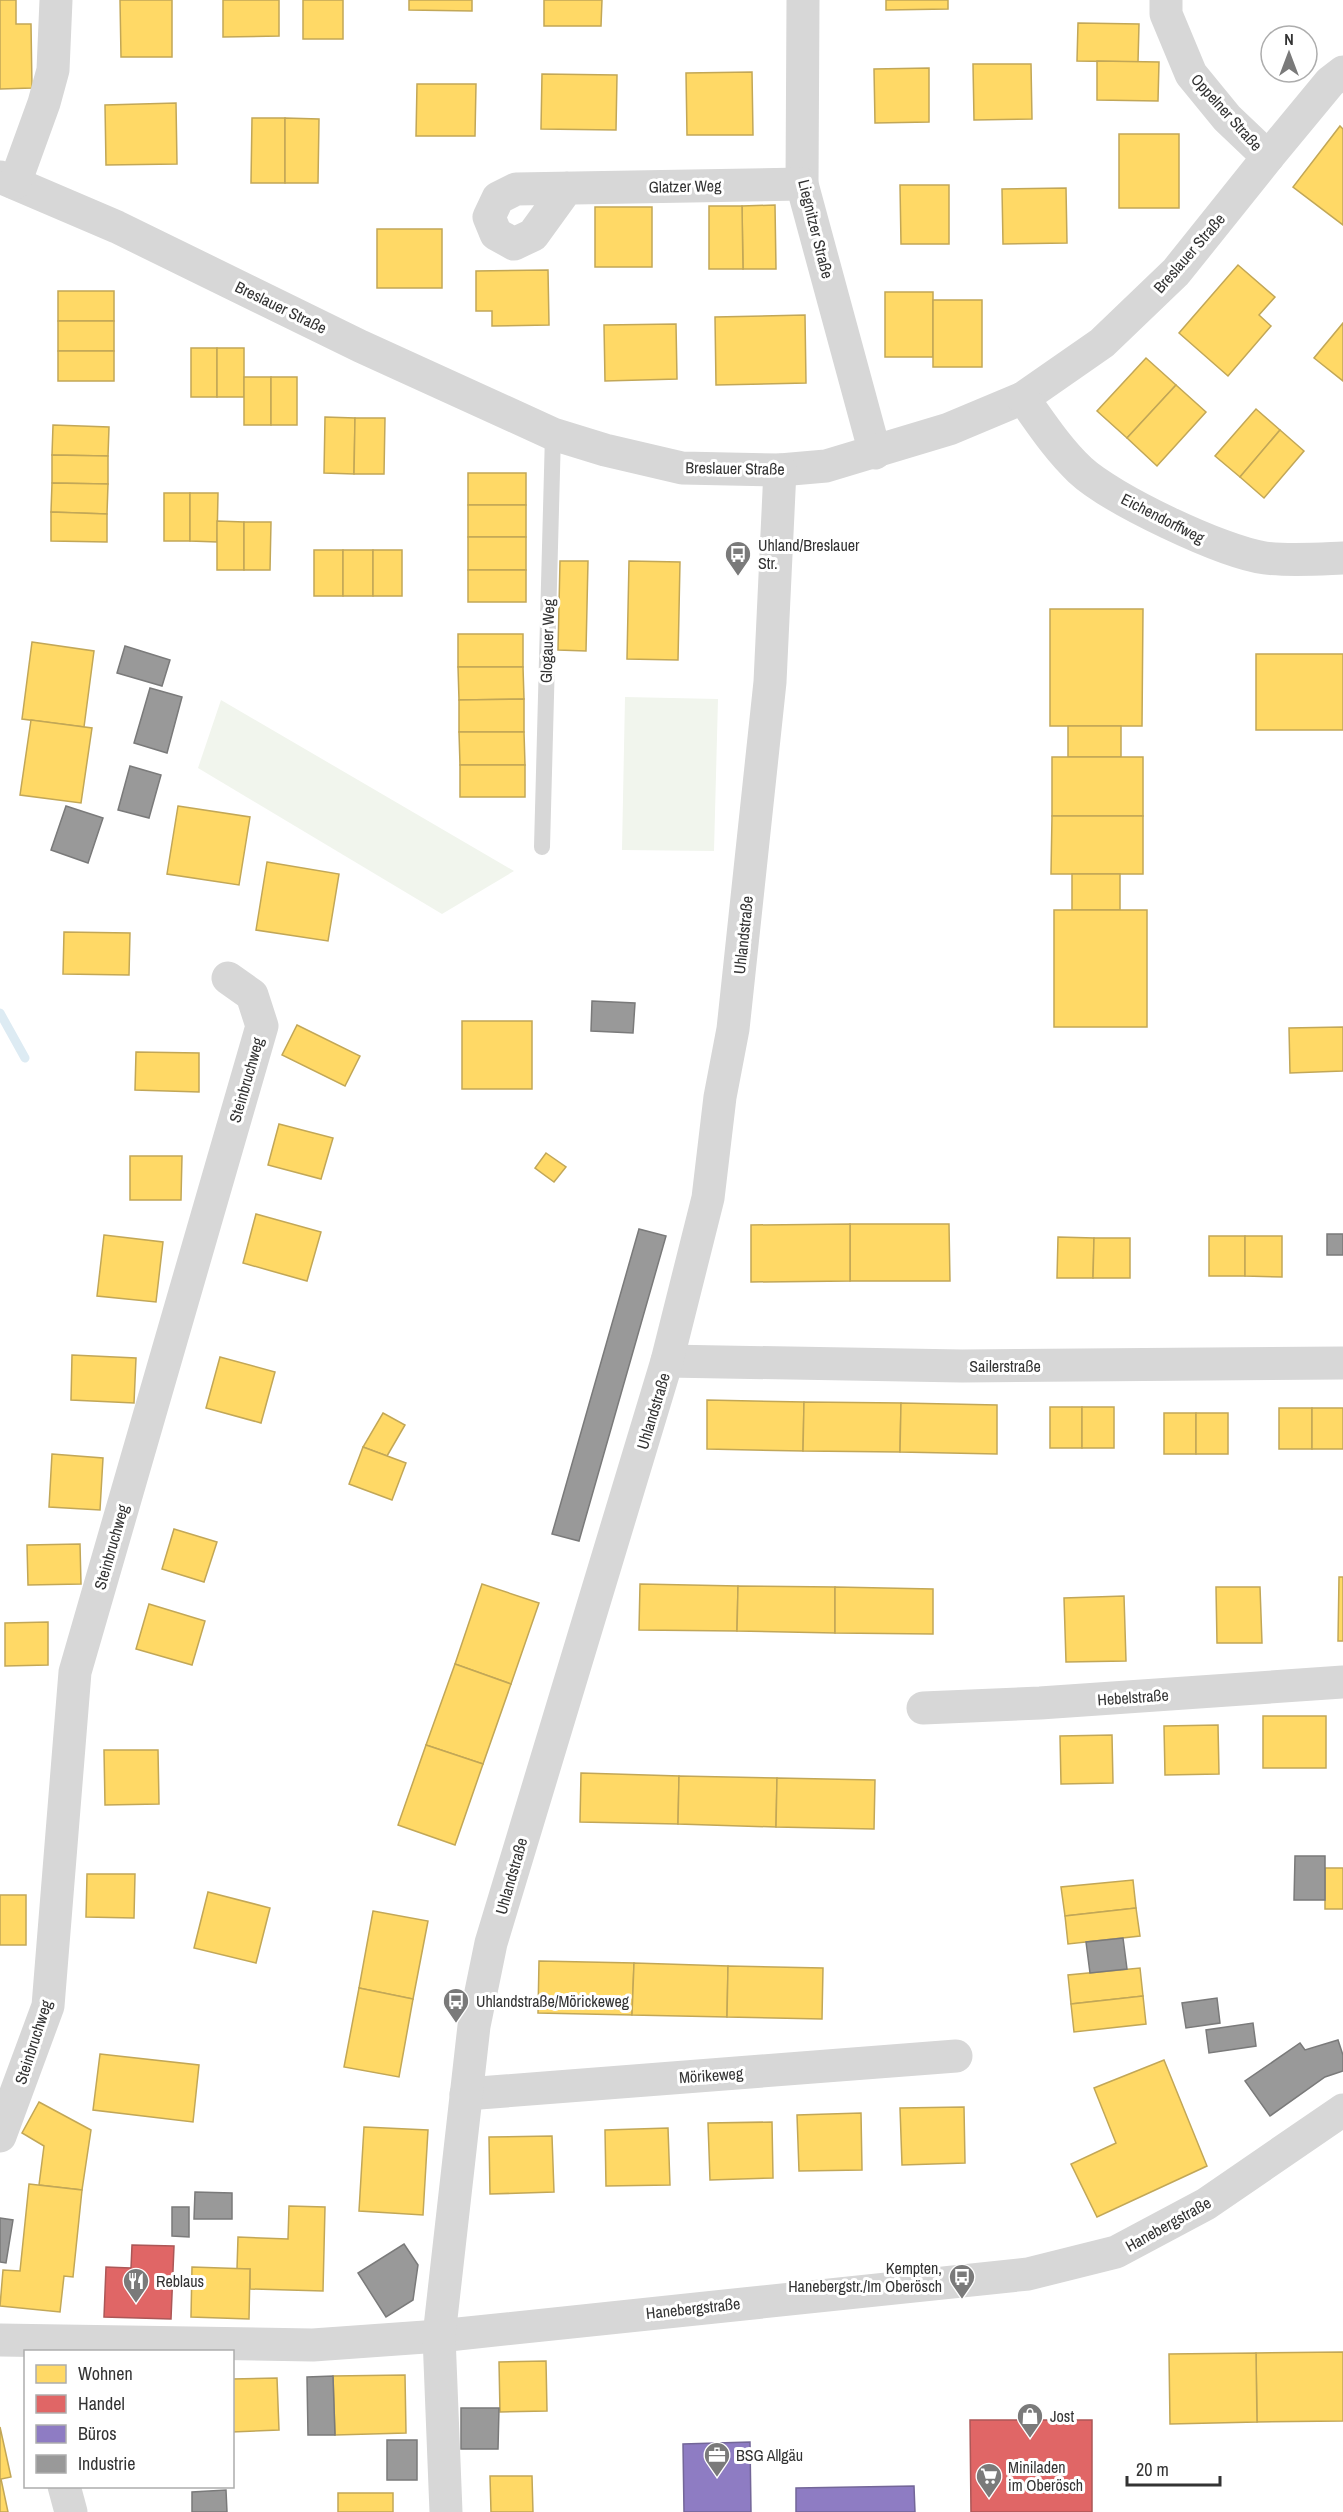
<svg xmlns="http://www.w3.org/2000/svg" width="1343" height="2512" viewBox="0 0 1343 2512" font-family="'Archivo Narrow',sans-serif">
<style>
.green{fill:#f1f5ed}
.homes{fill:#ffd966;stroke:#c2a757;stroke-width:1.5}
.shops{fill:#e06666;stroke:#ac5757;stroke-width:1.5}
.offices{fill:#8e7cc3;stroke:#736698;stroke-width:1.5}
.industry{fill:#999;stroke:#7a7a7a;stroke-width:1.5}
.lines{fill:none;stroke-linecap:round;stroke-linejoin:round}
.stream{stroke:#ddebf3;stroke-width:9}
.service{stroke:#d7d7d7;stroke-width:16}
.minor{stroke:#d7d7d7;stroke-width:33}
.labels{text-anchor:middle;stroke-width:6;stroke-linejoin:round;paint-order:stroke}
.street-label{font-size:16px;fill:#333;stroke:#fff}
.poi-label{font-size:16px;fill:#333;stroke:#fff;text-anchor:start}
</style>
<rect width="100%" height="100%" fill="#fff"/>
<g class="green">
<polygon points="625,697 718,699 714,851 622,850"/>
<polygon points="221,700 514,871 442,914 198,768"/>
</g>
<g class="homes">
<polygon points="0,0 16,0 16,24 31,24 32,88 0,89"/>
<polygon points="120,0 172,0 172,57 121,57"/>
<polygon points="223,0 279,0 279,36 223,37"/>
<rect x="303" y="0" width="40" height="39"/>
<polygon points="409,0 472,0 472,11 409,10"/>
<polygon points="544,0 602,0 601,26 544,26"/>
<polygon points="886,0 948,0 948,9 886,10"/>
<polygon points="1078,23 1139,24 1138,62 1077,61"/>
<polygon points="1097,61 1159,62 1158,101 1097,100"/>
<polygon points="973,64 1031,64 1032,119 974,120"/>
<polygon points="929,68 929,122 875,123 874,69"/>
<polygon points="752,72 753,135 687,135 686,73"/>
<polygon points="542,74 617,75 616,130 541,129"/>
<polygon points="417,84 476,84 475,136 416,136"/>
<polygon points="176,103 177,164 106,165 105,105"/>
<polygon points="252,118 285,118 285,183 251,183"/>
<polygon points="285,118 319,119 318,183 285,183"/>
<polygon points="1340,126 1343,129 1343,225 1293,187"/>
<rect x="1119" y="134" width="60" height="74"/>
<polygon points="900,185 949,185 949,244 901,244"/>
<polygon points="1066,188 1067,243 1003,244 1002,189"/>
<polygon points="775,205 776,269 743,269 742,206"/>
<polygon points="709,206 742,206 743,269 709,269"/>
<rect x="595" y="207" width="57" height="60"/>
<rect x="377" y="229" width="65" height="59"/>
<polygon points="1238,265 1275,297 1259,315 1271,326 1228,376 1179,333"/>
<polygon points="548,270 549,325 492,326 492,311 476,311 476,271"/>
<rect x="58" y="291" width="56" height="30"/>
<rect x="885" y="292" width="48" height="65"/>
<rect x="933" y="300" width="49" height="67"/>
<polygon points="805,315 806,383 716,385 715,317"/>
<rect x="58" y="321" width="56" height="30"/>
<polygon points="1343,323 1343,381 1314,358"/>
<polygon points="676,324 677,379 605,381 604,325"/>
<rect x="191" y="348" width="26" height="49"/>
<rect x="217" y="348" width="27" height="49"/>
<rect x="58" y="351" width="56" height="30"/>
<polygon points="1146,358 1176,385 1127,438 1097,411"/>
<rect x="244" y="377" width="27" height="48"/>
<rect x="271" y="377" width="26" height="48"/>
<polygon points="1176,385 1206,412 1157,466 1127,438"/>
<polygon points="1256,409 1280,430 1240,477 1215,456"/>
<polygon points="325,417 355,418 354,474 324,473"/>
<polygon points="355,418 385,418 384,474 354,474"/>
<polygon points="53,425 109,427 108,456 52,455"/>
<polygon points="1280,430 1304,451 1264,498 1240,477"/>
<polygon points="52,455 108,456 108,484 52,483"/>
<rect x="468" y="473" width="58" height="32"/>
<polygon points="52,483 108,484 107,514 51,512"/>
<rect x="164" y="493" width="26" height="48"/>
<polygon points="190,493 218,493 217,542 190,541"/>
<rect x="468" y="505" width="58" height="32"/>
<polygon points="51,512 107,514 107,542 51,541"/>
<polygon points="217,521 244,522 244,570 217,570"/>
<polygon points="244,522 271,522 270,570 244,570"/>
<rect x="468" y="537" width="58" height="33"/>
<rect x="314" y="550" width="29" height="46"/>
<rect x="343" y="550" width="30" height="46"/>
<rect x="373" y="550" width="29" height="46"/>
<polygon points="560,561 588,561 586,651 558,650"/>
<polygon points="629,561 680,562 678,660 627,659"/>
<rect x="468" y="570" width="58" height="32"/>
<polygon points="1050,609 1143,609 1142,726 1050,726"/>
<rect x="458" y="634" width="65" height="33"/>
<polygon points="32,642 94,651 84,727 22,719"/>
<rect x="1256" y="654" width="87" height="76"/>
<polygon points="458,667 523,667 524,699 459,700"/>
<polygon points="524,699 524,732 459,732 459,700"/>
<polygon points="31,720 92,728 81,803 20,795"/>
<rect x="1068" y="726" width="53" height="31"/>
<polygon points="459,732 524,732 525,765 460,765"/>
<rect x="1052" y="757" width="91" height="59"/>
<rect x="460" y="765" width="65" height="32"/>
<polygon points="178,806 250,817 239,885 167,874"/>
<polygon points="1052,816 1143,816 1143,874 1051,874"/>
<polygon points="267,862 339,874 328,941 256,930"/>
<rect x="1072" y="874" width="48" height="36"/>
<rect x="1054" y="910" width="93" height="117"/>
<polygon points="64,932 130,933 129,975 63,974"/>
<rect x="462" y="1021" width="70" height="68"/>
<polygon points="297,1025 360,1056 345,1086 282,1055"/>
<polygon points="1343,1027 1343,1071 1290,1073 1289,1028"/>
<polygon points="136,1052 199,1053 199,1092 135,1090"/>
<polygon points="279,1124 333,1138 321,1179 268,1165"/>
<polygon points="546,1153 566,1167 554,1182 535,1168"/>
<polygon points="130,1156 182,1156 181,1200 130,1200"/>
<polygon points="256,1214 321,1232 307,1281 243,1263"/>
<polygon points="850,1224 949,1224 950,1281 850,1281"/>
<polygon points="850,1224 850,1281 751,1282 751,1225"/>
<polygon points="104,1235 163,1242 156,1302 97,1296"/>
<rect x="1209" y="1236" width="36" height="40"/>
<polygon points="1245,1236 1282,1236 1282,1277 1245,1276"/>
<polygon points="1058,1237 1094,1238 1093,1278 1057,1278"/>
<polygon points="1094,1238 1130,1238 1130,1278 1093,1278"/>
<polygon points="72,1355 136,1358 134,1403 71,1400"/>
<polygon points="220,1357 275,1372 261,1423 206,1408"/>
<polygon points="707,1400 804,1402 803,1451 707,1449"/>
<polygon points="804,1402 901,1403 900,1452 803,1451"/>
<polygon points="901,1403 997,1405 997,1454 900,1452"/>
<rect x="1050" y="1407" width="32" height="41"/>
<rect x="1082" y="1407" width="32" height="41"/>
<rect x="1279" y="1408" width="33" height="41"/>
<rect x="1312" y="1408" width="31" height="41"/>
<polygon points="383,1413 405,1425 387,1456 363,1447"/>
<rect x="1164" y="1413" width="32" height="41"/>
<rect x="1196" y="1413" width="32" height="41"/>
<polygon points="363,1447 406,1463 392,1500 349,1484"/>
<polygon points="52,1454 103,1458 100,1510 49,1507"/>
<polygon points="174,1529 217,1542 204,1582 162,1569"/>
<polygon points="80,1544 81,1584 28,1585 27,1545"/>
<polygon points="1339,1577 1343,1577 1343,1641 1338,1641"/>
<polygon points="482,1584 539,1603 511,1684 455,1664"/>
<polygon points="640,1584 738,1586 737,1631 639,1630"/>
<polygon points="738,1586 835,1587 835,1633 737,1631"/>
<polygon points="835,1587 933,1589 933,1634 835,1633"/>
<polygon points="1216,1587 1260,1587 1262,1643 1217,1643"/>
<polygon points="1124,1596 1126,1661 1066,1662 1064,1598"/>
<polygon points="149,1604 205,1621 192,1665 136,1649"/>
<polygon points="48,1622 48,1665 5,1666 5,1623"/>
<polygon points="455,1664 511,1684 483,1764 426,1745"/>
<rect x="1263" y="1716" width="63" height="52"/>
<polygon points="1218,1725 1219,1774 1165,1775 1164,1726"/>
<polygon points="1112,1735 1113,1783 1061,1784 1060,1736"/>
<polygon points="426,1745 483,1764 455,1845 398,1825"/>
<polygon points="104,1750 158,1750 159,1804 105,1805"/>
<polygon points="581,1773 679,1776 678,1824 580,1822"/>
<polygon points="679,1776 777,1778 776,1827 678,1824"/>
<polygon points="777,1778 875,1780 874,1829 776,1827"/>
<rect x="1325" y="1868" width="18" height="41"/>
<polygon points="87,1874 135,1874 134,1918 86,1917"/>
<polygon points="1133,1880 1136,1908 1065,1916 1061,1887"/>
<polygon points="208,1892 270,1908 256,1963 194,1948"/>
<rect x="0" y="1895" width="26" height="50"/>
<polygon points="1136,1908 1140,1936 1068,1944 1065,1916"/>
<polygon points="373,1911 428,1921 413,1999 359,1988"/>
<polygon points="539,1961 634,1963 632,2015 538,2013"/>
<polygon points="634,1963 728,1966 727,2017 632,2015"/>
<polygon points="728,1966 823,1968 822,2019 727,2017"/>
<polygon points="1140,1968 1143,1996 1071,2004 1068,1975"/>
<polygon points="359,1988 413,1999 399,2077 344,2067"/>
<polygon points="1143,1996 1146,2024 1074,2032 1071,2004"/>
<polygon points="100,2054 199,2065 193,2122 93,2110"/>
<polygon points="1164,2060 1207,2166 1097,2217 1071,2164 1116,2143 1094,2088"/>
<polygon points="39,2102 91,2130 82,2190 39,2185 44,2146 22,2133"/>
<polygon points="964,2107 965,2163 902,2165 900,2108"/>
<polygon points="861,2113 862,2170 799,2171 797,2115"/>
<polygon points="772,2122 773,2178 710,2180 708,2123"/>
<polygon points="364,2127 428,2130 423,2215 359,2211"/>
<polygon points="668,2128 670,2185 606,2186 605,2130"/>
<polygon points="552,2136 554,2192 490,2194 489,2137"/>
<polygon points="29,2184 82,2190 73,2277 64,2276 60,2312 0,2306 3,2270 20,2271"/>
<polygon points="289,2206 325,2207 323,2291 250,2289 250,2269 237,2269 238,2237 288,2239"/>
<polygon points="192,2267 250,2269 249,2319 191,2317"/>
<polygon points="1343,2352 1343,2421 1257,2422 1256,2353"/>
<polygon points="1256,2353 1257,2422 1170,2424 1169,2354"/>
<polygon points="546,2361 547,2411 500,2412 499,2362"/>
<polygon points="405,2375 406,2433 335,2435 333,2376"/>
<polygon points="277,2378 279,2430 232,2432 232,2379"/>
<polygon points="0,2427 11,2477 1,2479 8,2512 0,2512"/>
<polygon points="490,2476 532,2476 533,2512 491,2512"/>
<rect x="338" y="2493" width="55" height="19"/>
</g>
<g class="shops">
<polygon points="132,2245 174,2246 171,2319 104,2317 106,2267 131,2268"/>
<polygon points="970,2420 1092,2420 1092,2512 971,2512"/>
</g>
<g class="offices">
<polygon points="750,2442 751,2512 684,2512 683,2444"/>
<polygon points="914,2486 915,2512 796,2512 796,2488"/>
</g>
<g class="industry">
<polygon points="125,646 170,660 162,686 117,673"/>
<polygon points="150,688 182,697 167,753 134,743"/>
<polygon points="130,766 161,775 149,818 118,810"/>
<polygon points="66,806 103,818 88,863 51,850"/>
<polygon points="592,1001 635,1003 633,1033 591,1031"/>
<polygon points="639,1229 666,1236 579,1541 552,1534"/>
<rect x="1327" y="1234" width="16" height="21"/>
<polygon points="1295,1856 1325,1856 1325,1900 1294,1900"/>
<polygon points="1123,1938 1127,1969 1090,1973 1086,1942"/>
<polygon points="1217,1998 1220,2023 1186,2028 1182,2003"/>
<polygon points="1253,2023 1256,2046 1209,2053 1206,2030"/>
<polygon points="1338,2040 1343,2055 1343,2071 1325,2077 1270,2116 1245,2081 1300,2043 1305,2050"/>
<polygon points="195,2192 232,2193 232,2219 194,2219"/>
<polygon points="172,2207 189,2207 189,2237 172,2236"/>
<polygon points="0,2218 13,2220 6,2263 0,2262"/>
<polygon points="404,2244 418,2265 413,2300 386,2317 358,2273"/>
<polygon points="333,2376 335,2435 308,2435 307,2377"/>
<polygon points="461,2408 499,2408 498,2449 461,2449"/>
<rect x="387" y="2440" width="30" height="40"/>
<polygon points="226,2490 227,2512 192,2512 192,2492"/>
</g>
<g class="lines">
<polyline class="stream" points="0,1013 25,1058"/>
<polyline class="service" points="542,847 553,434"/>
<g class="minor">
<polyline points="803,0 802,184 875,453"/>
<polyline points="1166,0 1166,14 1191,74 1227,118 1268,157"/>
<polyline points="0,177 117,227 360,346 553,434 605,450 682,468 780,470 826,466 949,429 1023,398 1102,343 1176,272 1268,157 1330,82 1343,72"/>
<polyline points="15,183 44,103 53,70 56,0"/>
<polyline points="567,188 533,235 514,244 496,234 489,217 498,198 516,189 802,184"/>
<path d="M1023,398C1041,423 1057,448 1080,470C1111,499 1222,552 1265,558C1290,561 1318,559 1343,558"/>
<polyline points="667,1361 962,1366 1343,1363"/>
<polyline points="923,1708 1040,1703 1343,1682"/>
<polyline points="466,2094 956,2056"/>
<polyline points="0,2136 48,2006 75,1672 262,1026 252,995 228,978"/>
<polyline points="0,2340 313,2345 439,2336 1028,2274 1116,2252 1206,2204 1343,2110"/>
<polyline points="64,2486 71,2512"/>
<polyline points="446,2512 439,2336 474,2026 491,1943 667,1361 708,1198 720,1097 733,1029 770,682 780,470"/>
</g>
</g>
<defs>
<g id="bus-pin" transform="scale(1.35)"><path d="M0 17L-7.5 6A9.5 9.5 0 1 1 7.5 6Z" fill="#7a7a7a" stroke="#fff"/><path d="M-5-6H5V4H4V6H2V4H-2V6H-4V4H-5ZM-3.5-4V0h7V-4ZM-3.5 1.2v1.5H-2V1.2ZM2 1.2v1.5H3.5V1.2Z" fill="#fff"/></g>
<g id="restaurant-pin" transform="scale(1.35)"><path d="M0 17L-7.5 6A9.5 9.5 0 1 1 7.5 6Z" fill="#7a7a7a" stroke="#fff"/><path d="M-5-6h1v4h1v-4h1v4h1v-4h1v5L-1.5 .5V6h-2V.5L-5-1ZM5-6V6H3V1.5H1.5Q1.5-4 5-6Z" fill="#fff"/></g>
<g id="shop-pin" transform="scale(1.35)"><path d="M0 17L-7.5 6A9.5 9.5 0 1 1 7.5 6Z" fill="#7a7a7a" stroke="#fff"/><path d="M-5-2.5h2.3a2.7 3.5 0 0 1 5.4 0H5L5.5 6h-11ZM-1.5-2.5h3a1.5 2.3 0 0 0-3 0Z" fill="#fff"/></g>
<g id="office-pin" transform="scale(1.35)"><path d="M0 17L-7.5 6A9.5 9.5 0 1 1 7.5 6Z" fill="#7a7a7a" stroke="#fff"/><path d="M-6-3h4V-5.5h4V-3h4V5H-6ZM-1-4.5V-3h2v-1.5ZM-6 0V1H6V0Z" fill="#fff"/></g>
<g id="supermarket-pin" transform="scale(1.35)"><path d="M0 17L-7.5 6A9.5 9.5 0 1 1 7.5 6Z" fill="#7a7a7a" stroke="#fff"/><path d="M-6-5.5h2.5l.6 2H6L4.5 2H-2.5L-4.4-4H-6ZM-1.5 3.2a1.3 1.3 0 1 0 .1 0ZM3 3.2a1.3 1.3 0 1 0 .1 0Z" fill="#fff"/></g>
</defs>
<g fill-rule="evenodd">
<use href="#bus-pin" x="738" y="554"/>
<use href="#bus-pin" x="456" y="2001"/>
<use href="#bus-pin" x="962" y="2277"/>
<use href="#restaurant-pin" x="136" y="2281"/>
<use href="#shop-pin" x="1030" y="2416"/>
<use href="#office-pin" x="717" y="2455"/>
<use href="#supermarket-pin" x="989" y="2476"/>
</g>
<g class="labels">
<g class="street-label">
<text transform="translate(1227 112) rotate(48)" y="6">Oppelner Straße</text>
<text transform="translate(685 186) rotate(-1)" y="6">Glatzer Weg</text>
<text transform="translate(816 229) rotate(76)" y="6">Liegnitzer Straße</text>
<text transform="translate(1189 253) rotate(-49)" y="6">Breslauer Straße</text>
<text transform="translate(281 307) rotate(26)" y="6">Breslauer Straße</text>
<text transform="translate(735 468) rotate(1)" y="6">Breslauer Straße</text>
<text transform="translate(1163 518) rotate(27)" y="6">Eichendorffweg</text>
<text transform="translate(547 641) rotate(-88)" y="6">Glogauer Weg</text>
<text transform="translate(743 935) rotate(-84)" y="6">Uhlandstraße</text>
<text transform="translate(246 1080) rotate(-74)" y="6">Steinbruchweg</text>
<text x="1005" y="1372">Sailerstraße</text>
<text transform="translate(653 1411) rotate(-73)" y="6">Uhlandstraße</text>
<text transform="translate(111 1547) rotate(-74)" y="6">Steinbruchweg</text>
<text transform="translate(1133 1697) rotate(-4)" y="6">Hebelstraße</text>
<text transform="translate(511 1876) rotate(-74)" y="6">Uhlandstraße</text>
<text transform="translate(33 2042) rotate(-72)" y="6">Steinbruchweg</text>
<text transform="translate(711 2075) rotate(-4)" y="6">Mörikeweg</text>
<text transform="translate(1168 2224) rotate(-29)" y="6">Hanebergstraße</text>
<text transform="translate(693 2308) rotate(-6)" y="6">Hanebergstraße</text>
</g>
<g class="poi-label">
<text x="758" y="551">Uhland/Breslauer<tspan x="758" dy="18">Str.</tspan></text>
<text x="476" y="2007">Uhlandstraße/Mörickeweg</text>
<text x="942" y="2274" text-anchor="end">Kempten,<tspan x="942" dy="18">Hanebergstr./Im Oberösch</tspan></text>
<text x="156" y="2287">Reblaus</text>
<text x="1050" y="2422">Jost</text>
<text x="736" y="2461">BSG Allgäu</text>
<text x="1008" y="2473">Miniladen<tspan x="1008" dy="18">im Oberösch</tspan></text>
</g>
</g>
<rect x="24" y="2350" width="210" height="138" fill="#ffffff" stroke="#adadad" stroke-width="1.5"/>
<rect x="36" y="2365" width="30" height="18" fill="#ffd966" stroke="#adadad" stroke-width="1.5"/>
<text x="78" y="2380" font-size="18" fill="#333333">Wohnen</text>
<rect x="36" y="2395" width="30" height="18" fill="#e06666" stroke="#adadad" stroke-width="1.5"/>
<text x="78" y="2410" font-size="18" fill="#333333">Handel</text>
<rect x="36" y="2425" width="30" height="18" fill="#8e7cc3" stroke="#adadad" stroke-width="1.5"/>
<text x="78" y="2440" font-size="18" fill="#333333">Büros</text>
<rect x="36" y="2455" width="30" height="18" fill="#999999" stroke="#adadad" stroke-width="1.5"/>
<text x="78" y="2470" font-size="18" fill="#333333">Industrie</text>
<g transform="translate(1289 54)"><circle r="28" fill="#ffffff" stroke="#adadad" stroke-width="1.5"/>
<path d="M0-4.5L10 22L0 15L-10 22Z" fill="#7a7a7a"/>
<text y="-9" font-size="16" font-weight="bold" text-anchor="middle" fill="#333333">N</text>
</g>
<path d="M1127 2476v9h93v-9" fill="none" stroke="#333333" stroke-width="3"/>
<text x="1136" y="2476" font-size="18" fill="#333333" stroke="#ffffff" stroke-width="4.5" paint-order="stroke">20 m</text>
</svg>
